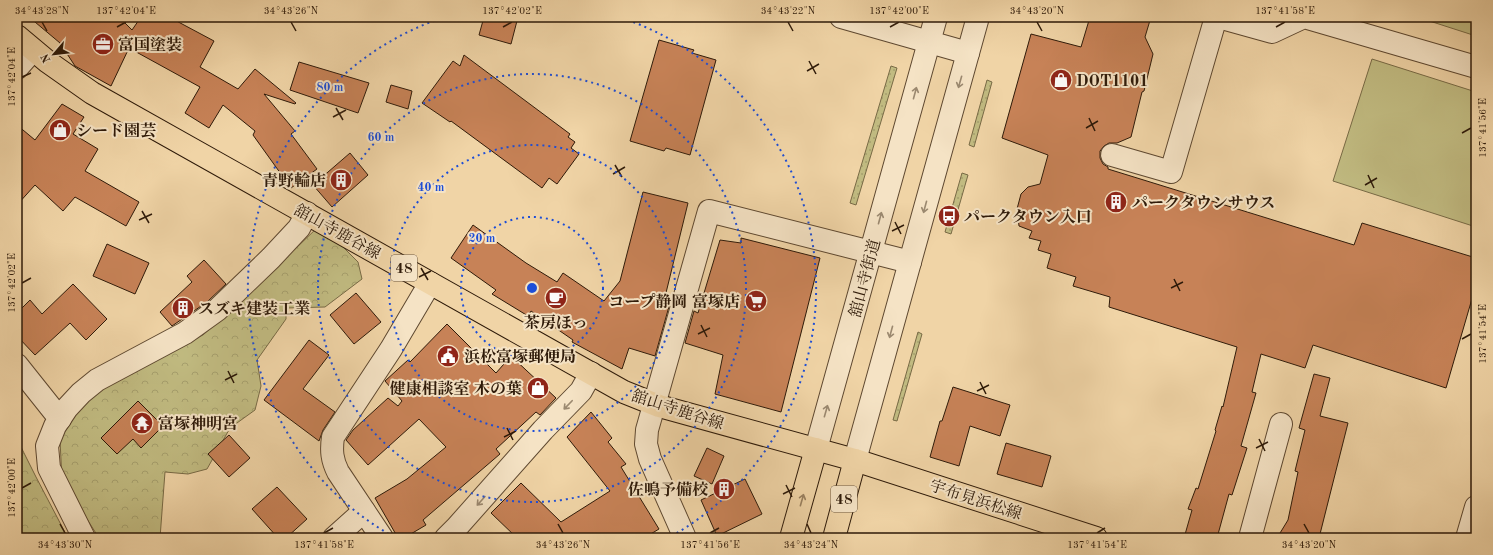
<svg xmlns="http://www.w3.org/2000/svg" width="1493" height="555" viewBox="0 0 1493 555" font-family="'Old Standard TT','Noto Serif JP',serif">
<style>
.grass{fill:url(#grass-dots);stroke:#786a45}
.forest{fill:url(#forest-crowns);stroke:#786a45}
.pitch{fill:#c1bb81;stroke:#786a45}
.building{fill:#c78257;stroke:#2e1a09}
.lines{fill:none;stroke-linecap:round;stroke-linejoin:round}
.minor-casing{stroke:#5e4830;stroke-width:24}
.major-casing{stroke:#2e1a09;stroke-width:24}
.minor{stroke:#f5e3c5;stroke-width:22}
.major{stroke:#f0d4a6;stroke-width:22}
.oneway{stroke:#9b8970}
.oneway2{stroke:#99805f}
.ticks{fill:none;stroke:#2e1a09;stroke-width:1.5}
.ring{fill:none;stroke:#1d4ed8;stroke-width:2;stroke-dasharray:2 4}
.labels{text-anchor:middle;stroke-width:4;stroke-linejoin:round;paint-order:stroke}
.shield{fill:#f5e3c5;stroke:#6a5641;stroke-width:1}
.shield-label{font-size:15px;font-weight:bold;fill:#2e1a09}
.poi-label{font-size:16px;font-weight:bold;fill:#2e1a09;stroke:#f5e3c5;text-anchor:start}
.street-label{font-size:16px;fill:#2e1a09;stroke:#f5e3c5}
.centre{fill:#1d4ed8;stroke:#f5e3c5;stroke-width:2}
.ring-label{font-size:12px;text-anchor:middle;font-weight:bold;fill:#1d4ed8;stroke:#f5e3c5;stroke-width:4;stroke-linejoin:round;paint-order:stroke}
.neatline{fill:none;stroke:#2e1a09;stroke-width:1.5}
.ticks-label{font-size:10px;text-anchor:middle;fill:#2e1a09}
</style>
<defs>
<pattern id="grass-dots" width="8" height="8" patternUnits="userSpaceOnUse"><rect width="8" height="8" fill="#c1bb81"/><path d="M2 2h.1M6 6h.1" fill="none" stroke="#a6a06e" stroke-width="1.8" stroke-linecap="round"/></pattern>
<pattern id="forest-crowns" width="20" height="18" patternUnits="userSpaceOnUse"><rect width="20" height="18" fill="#c1bb81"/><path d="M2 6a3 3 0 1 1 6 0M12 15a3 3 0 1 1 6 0" fill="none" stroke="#a6a06e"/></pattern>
</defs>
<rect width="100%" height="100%" fill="#f0d4a6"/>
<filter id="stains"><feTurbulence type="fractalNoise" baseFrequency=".005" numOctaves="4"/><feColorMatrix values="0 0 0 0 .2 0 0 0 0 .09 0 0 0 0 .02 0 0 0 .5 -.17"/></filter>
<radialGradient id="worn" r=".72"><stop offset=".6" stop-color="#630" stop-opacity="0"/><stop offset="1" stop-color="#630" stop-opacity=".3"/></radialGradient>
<g class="grass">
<polygon points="891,66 897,68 856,205 850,203"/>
<polygon points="987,80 992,82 974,147 969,145"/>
<polygon points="962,173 968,175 951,234 945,232"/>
<polygon points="918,332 922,334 897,421 893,420"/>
</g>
<g class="forest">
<polygon points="318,227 343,247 358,262 362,279 325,307 286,308 286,319 257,360 261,386 255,410 230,428 207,469 188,474 165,472 160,538 99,538 62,480 60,440 81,404 121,375 203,335 244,298"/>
<polygon points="17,442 20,445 36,477 68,538 17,538"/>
</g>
<g class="pitch">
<polygon points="1417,17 1476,17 1476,36"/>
<polygon points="1372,59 1476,92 1476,227 1333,181"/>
</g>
<g class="building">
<polygon points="29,17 119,17 132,30 141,17 169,17 214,41 200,67 238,89 255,69 296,103 295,104 264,94 295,131 291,134 317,169 291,188 253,135 255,131 223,105 209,128 185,113 200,87 129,48 111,86 75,66 60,43"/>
<polygon points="484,17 518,17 511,44 479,35"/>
<polygon points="1090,17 1151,17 1145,37 1153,54 1144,91 1142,92 1131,137 1117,143 1109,143 1104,146 1100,151 1100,158 1103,164 1108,167 1108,169 1354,245 1362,223 1476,258 1476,285 1446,388 1313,345 1305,368 1261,354 1252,392 1256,393 1241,446 1247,448 1232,495 1229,494 1217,538 1184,538 1192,510 1188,509 1196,488 1198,489 1216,431 1215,430 1222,406 1223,407 1237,347 1109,307 1110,297 1073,286 1076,277 1047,268 1051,254 1038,250 1041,241 1029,238 1032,231 1019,226 1017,209 1021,194 1028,187 1040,184 1048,155 1002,138 1031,34 1081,47"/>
<polygon points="659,40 694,50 692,53 716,60 690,155 666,148 664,151 630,141"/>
<polygon points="464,55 570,134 568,137 575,142 571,148 579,154 557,184 549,178 542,188 451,121 450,122 422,103 453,61 460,66"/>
<polygon points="299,62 369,83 358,113 290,90"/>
<polygon points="391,85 412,91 408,109 386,102"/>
<polygon points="62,104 84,117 73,134 98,149 85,171 139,202 126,226 75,197 63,211 35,185 17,205 17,125 35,140"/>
<polygon points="350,153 368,175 332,207 313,185"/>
<polygon points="643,192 688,203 664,301 670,303 655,356 629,348 622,369 572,342 573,340 531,311 528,316 492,294 496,290 451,258 473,225 526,263 557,282 563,273 604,301 620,281"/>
<polygon points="741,238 820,258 781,412 715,394 723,355 685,343 694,311 698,313 720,240 741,243"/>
<polygon points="107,244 149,263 135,294 93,276"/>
<polygon points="204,260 226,284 207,302 172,326 160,312 192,282 187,276"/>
<polygon points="73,284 107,319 86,340 70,323 35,355 17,336 17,313 30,300 42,314"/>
<polygon points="356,293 381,322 354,344 330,315"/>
<polygon points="447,324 496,373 511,356 556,398 540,415 536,412 496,449 500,454 423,520 426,525 404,538 398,538 375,498 407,479 446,447 419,419 368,465 346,440 353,430 388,398 398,406 402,401 385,381 408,360 410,362"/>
<polygon points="309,340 329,355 303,389 335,412 323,430 319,441 264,400"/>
<polygon points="1314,374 1330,378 1320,416 1348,423 1319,538 1277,538 1288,520 1298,472 1295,471 1305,430 1299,428"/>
<polygon points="953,387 1010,405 1000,436 970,426 959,466 930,457 940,421 942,421"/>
<polygon points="138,401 163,426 141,448 133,439 117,454 101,438"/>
<polygon points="591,412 612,438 608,442 626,464 621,467 659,529 644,538 517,538 491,513 521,483 561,522 610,491 567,437"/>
<polygon points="229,435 250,458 229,477 208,454"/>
<polygon points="1006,443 1051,456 1042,487 997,474"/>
<polygon points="707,448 724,456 712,484 694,476"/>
<polygon points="745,479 762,514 717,536 701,500"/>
<polygon points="277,487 307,519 286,538 278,538 252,509"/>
</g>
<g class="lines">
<g class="minor-casing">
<g id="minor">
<polyline points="841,17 968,53"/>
<polyline points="1218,17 1272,32 1304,17 1476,67"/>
<polyline points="17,68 33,50"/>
<polyline points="1112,155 1171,172 1216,17"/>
<polyline points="17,365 60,419"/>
<polyline points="816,449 936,17"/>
<polyline points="855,460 978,17"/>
<polyline points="84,538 49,468 47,446 55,426 67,408 81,393 97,380 185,333 217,310 271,258 299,228 307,213"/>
<polyline points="334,538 364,511"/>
<path d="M382,538L338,472C332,460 331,451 333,437L391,349L430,283"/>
<polyline points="446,538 457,527 543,430 581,391 591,373"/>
<polyline points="685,538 650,459 646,444 647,430 709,211 910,262"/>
<polyline points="1250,538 1281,424"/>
<polyline points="1467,538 1476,507"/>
</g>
</g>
<g class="major-casing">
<g id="major">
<polyline points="17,36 48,62 92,93 624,392 659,406 855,460 1096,538"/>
<polyline points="791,538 816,449"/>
<polyline points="834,538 855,460"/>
</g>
</g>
<use href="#minor" class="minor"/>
<use href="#major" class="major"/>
</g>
<defs><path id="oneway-shaft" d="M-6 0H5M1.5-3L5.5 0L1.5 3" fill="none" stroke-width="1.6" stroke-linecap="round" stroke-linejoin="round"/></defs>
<g class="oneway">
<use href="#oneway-shaft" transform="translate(960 82) rotate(106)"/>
<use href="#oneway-shaft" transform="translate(915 93) rotate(-75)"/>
<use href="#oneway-shaft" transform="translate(925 207) rotate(105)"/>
<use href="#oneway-shaft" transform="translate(880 218) rotate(-75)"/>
<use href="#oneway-shaft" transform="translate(891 332) rotate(105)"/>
<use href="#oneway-shaft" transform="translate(568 405) rotate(134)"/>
<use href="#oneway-shaft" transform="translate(826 411) rotate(-74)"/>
<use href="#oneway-shaft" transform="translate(481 501) rotate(132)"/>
</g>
<use class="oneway2" href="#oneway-shaft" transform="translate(802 500) rotate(-74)"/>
<path class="ticks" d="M42,22L47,31M291,22L296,31M788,22L793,31M1037,22L1042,31M117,27L126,22M503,27L512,22M890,27L899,22M1276,27L1285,22M809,61L816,74M807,71L819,64M22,77L31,73M336,108L343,120M333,117L346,110M1089,118L1095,131M1086,128L1098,121M1462,133L1471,128M615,165L622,177M613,174L625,167M1368,175L1374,188M1365,185L1377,178M142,211L149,223M139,220L152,214M895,222L901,234M892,231L904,225M421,268L428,280M419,277L431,271M1174,279L1180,291M22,283L31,278M1171,288L1183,282M701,325L707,337M698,334L710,328M1462,339L1471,334M228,371L234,383M225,380L237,374M980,382L986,394M977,391L989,385M507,428L513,440M504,437L516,431M1259,439L1265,451M1256,448L1268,442M786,485L792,497M22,488L31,483M783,494L795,488M60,524L65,533M558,524L563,533M807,524L811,533M1304,524L1309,533M324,533L333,528M710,533L719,528M1097,533L1105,528"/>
<g class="ring">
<circle cx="532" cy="288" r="71"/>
<circle cx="532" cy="288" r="143"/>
<circle cx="532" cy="288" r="214"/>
<path d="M394 537A285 285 0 0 1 442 18M622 18A285 285 0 0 1 670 537"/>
</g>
<defs>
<g id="office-disc" transform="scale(1.15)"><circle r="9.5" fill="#8f2418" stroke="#f5e3c5"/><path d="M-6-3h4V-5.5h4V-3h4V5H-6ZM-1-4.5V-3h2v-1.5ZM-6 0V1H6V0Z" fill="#fff"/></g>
<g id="shop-disc" transform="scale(1.15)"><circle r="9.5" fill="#8f2418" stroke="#f5e3c5"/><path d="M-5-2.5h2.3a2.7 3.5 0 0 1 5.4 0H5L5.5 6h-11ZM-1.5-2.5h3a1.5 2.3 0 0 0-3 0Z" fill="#fff"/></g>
<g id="building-disc" transform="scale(1.15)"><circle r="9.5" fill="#8f2418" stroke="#f5e3c5"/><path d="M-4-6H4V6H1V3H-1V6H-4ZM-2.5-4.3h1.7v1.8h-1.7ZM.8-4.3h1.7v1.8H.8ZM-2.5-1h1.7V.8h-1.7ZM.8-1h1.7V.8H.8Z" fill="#fff"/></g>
<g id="bus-disc" transform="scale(1.15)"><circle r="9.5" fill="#8f2418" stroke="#f5e3c5"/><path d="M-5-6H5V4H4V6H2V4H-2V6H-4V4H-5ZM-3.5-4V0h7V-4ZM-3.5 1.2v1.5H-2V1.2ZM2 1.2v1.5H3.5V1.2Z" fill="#fff"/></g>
<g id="cafe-disc" transform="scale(1.15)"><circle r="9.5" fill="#8f2418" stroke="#f5e3c5"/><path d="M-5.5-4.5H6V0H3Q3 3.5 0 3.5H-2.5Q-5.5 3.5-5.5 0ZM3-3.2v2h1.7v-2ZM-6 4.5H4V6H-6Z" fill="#fff"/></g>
<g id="supermarket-disc" transform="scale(1.15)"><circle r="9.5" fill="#8f2418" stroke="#f5e3c5"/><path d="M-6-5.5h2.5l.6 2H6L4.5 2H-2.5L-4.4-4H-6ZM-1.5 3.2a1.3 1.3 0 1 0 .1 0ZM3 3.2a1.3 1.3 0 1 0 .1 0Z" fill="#fff"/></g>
<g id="civic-disc" transform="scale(1.15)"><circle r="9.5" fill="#8f2418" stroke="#f5e3c5"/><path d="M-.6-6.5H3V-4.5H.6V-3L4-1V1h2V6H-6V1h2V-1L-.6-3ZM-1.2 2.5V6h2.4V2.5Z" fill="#fff"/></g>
<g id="temple-disc" transform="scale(1.15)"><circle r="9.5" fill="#8f2418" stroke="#f5e3c5"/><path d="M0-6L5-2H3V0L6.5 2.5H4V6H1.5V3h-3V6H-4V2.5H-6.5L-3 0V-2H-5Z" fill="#fff"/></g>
</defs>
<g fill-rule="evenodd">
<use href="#office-disc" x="103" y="44"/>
<use href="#shop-disc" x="1061" y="80"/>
<use href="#shop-disc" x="60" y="130"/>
<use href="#building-disc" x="341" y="180"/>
<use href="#building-disc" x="1116" y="202"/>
<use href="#bus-disc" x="949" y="216"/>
<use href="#cafe-disc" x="556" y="298"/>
<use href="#supermarket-disc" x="756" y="301"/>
<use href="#building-disc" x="183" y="308"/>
<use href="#civic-disc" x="448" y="356"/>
<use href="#shop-disc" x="538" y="388"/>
<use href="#temple-disc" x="142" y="423"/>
<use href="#building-disc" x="724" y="489"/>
</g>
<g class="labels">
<g class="shield">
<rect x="391" y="255" width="26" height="26" rx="3"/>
<rect x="831" y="486" width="26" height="26" rx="3"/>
</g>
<g class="shield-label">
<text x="404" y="273">48</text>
<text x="844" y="504">48</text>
</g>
<g class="poi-label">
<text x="118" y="50">富国塗装</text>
<text x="1076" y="86">DOT1101</text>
<text x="76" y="136">シード園芸</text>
<text x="326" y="186" text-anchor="end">青野輪店</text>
<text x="1132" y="208">パークタウンサウス</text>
<text x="964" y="222">パークタウン入口</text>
<text x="740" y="307" text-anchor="end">コープ静岡 富塚店</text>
<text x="198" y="314">スズキ建装工業</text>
<text x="556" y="328" text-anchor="middle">茶房ほっ</text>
<text x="464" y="362">浜松富塚郵便局</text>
<text x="522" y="394" text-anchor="end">健康相談室 木の葉</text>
<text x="158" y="429">富塚神明宮</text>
<text x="708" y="495" text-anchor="end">佐鳴予備校</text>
</g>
<g class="street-label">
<text transform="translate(338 231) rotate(29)" y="6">舘山寺鹿谷線</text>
<text transform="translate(864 278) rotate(-75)" y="6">舘山寺街道</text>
<text transform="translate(678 409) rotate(18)" y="6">舘山寺鹿谷線</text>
<text transform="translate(976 499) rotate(18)" y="6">宇布見浜松線</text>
</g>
</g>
<circle cx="532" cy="288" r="6" class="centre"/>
<g class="ring-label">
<text x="330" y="91">80 m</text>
<text x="381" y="141">60 m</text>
<text x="431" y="191">40 m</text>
<text x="482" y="242">20 m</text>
</g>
<rect width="1493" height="555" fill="none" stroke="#f0d4a6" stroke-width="44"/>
<g transform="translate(54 54) rotate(242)" stroke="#f5e3c5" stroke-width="3" paint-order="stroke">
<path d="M0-3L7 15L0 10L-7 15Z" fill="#2e1a09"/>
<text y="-6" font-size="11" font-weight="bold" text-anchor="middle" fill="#2e1a09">N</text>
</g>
<rect x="22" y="22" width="1449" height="511" class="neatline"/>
<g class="ticks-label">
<text x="42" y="14">34°43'28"N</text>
<text x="126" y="14">137°42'04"E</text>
<text x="291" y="14">34°43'26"N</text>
<text x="512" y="14">137°42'02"E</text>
<text x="788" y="14">34°43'22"N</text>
<text x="899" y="14">137°42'00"E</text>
<text x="1037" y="14">34°43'20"N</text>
<text x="1285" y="14">137°41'58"E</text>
<text transform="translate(11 77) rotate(-90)" y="4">137°42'04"E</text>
<text transform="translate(1482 128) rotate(-90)" y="4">137°41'56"E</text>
<text transform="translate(11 283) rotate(-90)" y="4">137°42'02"E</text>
<text transform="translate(1482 334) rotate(-90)" y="4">137°41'54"E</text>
<text transform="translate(11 488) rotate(-90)" y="4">137°42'00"E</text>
<text x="65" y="548">34°43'30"N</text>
<text x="324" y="548">137°41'58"E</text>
<text x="563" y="548">34°43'26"N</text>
<text x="710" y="548">137°41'56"E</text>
<text x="811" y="548">34°43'24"N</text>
<text x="1097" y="548">137°41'54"E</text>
<text x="1309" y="548">34°43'20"N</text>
</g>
<rect width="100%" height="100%" filter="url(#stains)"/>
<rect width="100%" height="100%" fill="url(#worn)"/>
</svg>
